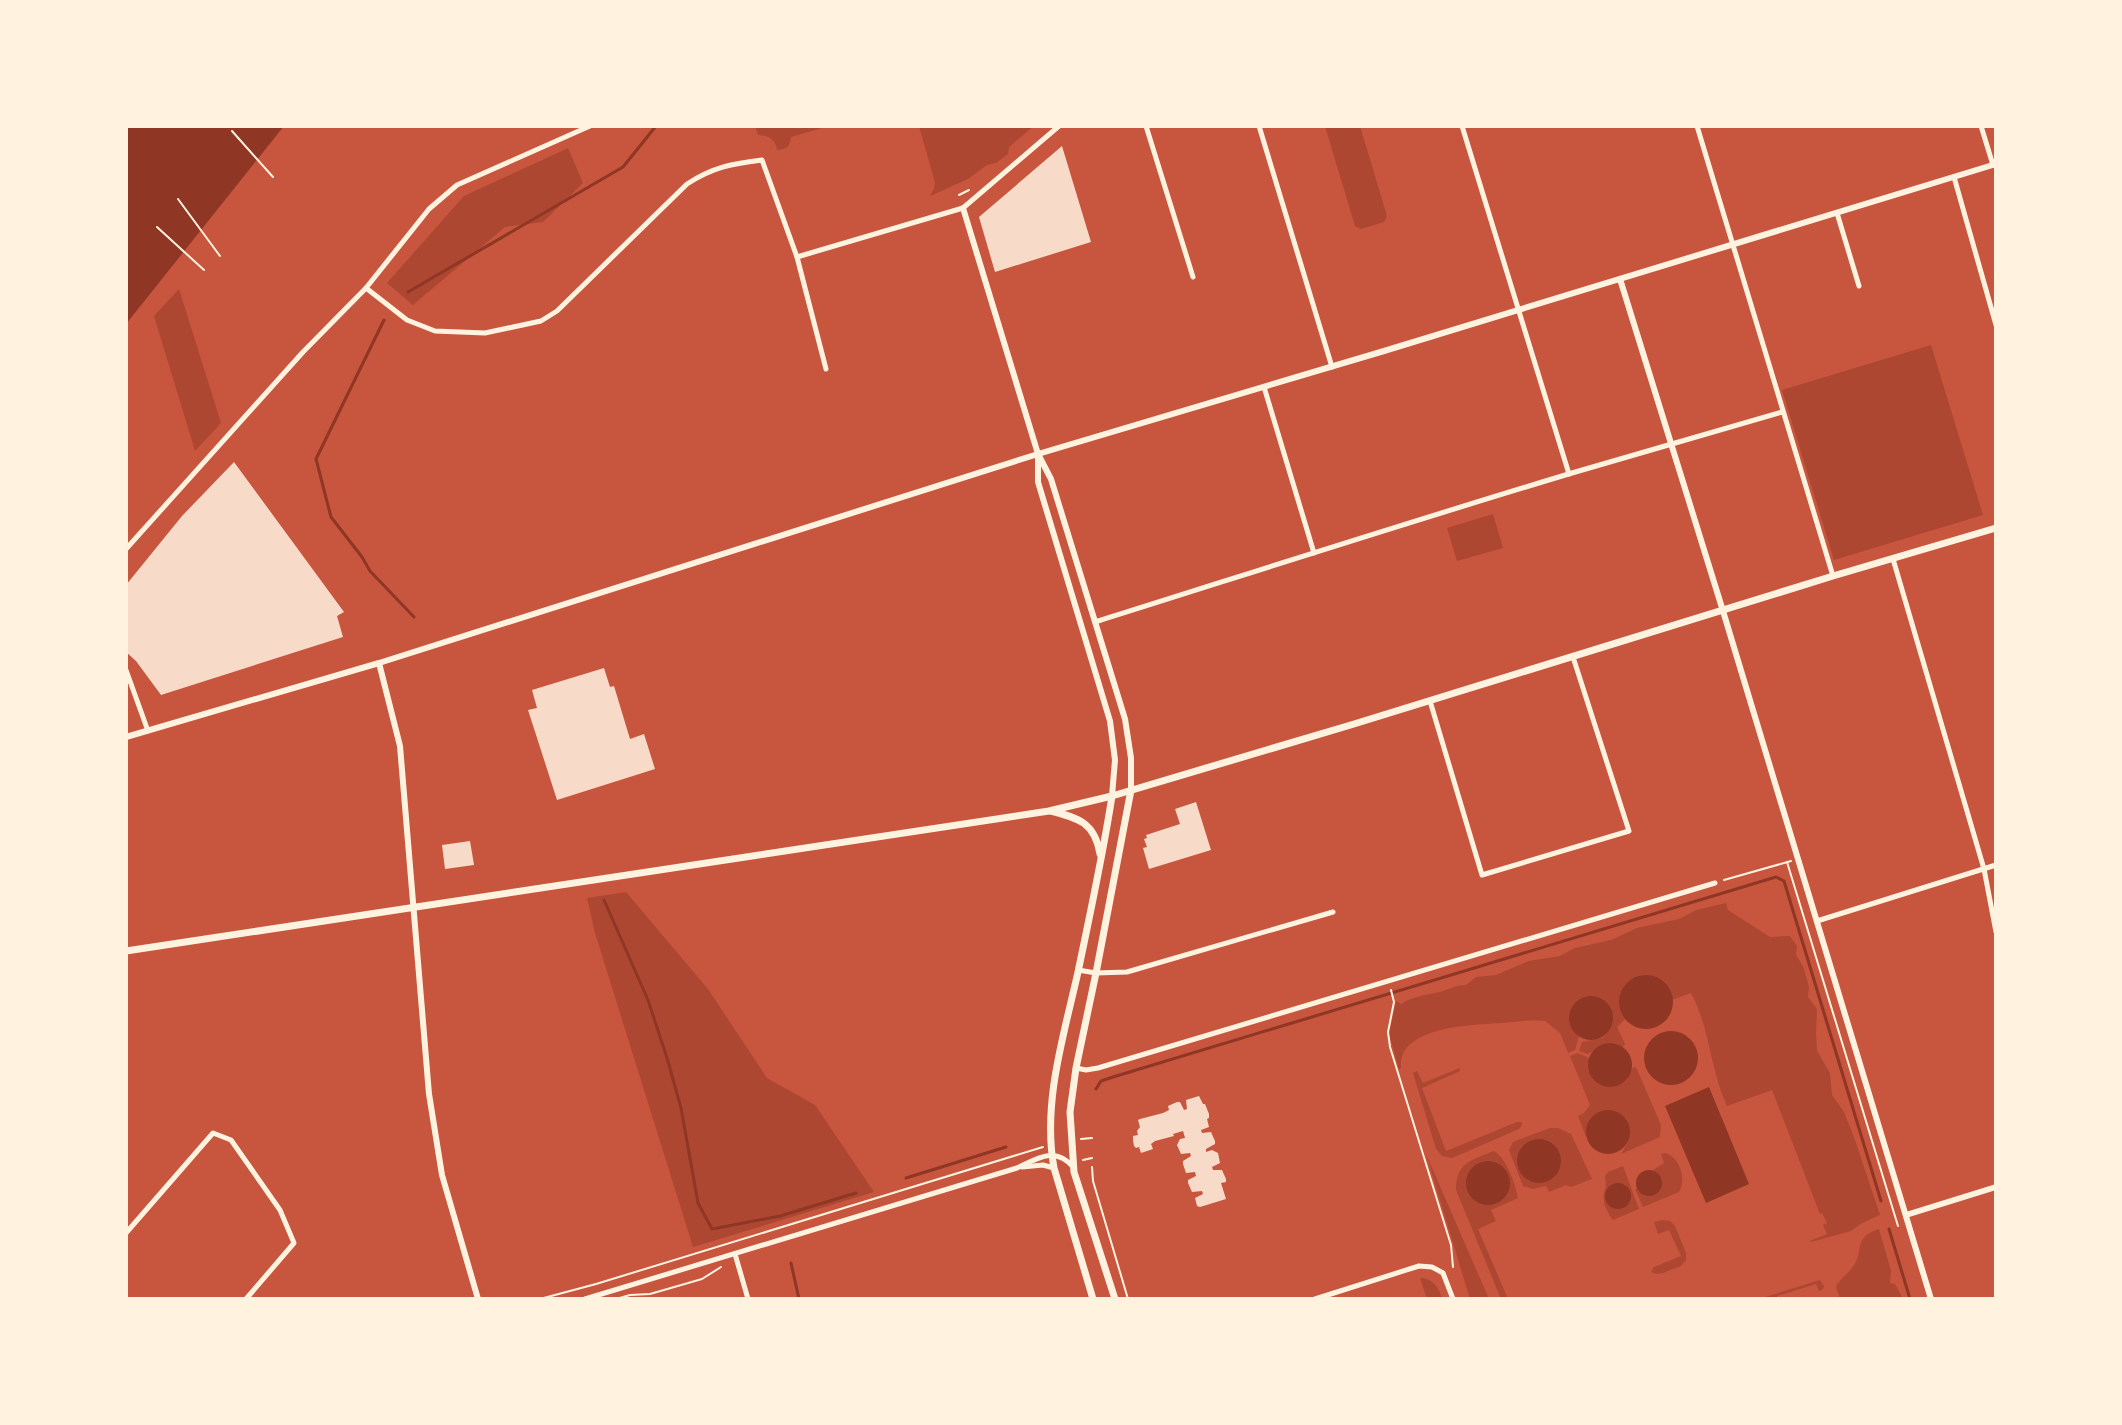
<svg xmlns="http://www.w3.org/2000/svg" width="2122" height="1425" viewBox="0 0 2122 1425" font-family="'DejaVu Sans',sans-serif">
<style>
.green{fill:#ae4732;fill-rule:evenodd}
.water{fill:#8f3625}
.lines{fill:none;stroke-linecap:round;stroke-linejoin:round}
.stream{stroke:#8f3625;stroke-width:3}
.building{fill:#f7dbc8}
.path{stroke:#fff3e0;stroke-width:2}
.minor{stroke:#fff3e0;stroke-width:5}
.tertiary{stroke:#fff3e0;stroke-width:6}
.secondary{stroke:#fff3e0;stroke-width:7}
</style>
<rect width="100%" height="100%" fill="#c8553d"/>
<g class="green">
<path d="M755,126H829L791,137C790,147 787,149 777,150C776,140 768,135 758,135Z"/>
<polygon points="919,126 1034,126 1009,147 1008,154 996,163 987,165 968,179 930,196 934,189 935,183"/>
<polygon points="1325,126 1360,126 1387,216 1384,222 1361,229 1355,226"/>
<polygon points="568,148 583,183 543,222 505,227 413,305 387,283 464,196"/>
<polygon points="179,289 221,423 195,451 154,316"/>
<polygon points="1931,345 1983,515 1834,560 1782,390"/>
<polygon points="1493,514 1503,548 1457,561 1447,528"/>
<polygon points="626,892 708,989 767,1078 815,1105 874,1192 693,1247 595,933 587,898"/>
<path d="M1726,903L1728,910L1770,937L1790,936L1797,946L1796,955L1803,966L1809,987L1808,997L1817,1009L1816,1035L1817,1051L1830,1073L1832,1095L1844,1112L1855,1140L1880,1215L1862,1223L1851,1231L1811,1242L1810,1241L1827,1234L1823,1225L1827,1223L1822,1213L1820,1214L1772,1090L1727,1106C1710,1069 1710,1028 1691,993L1672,1000V994L1621,1013L1625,1019L1617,1027L1625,1044L1623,1047C1608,1038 1601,1047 1588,1054L1579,1051L1582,1042L1601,1038L1607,1034L1573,1004C1568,1015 1569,1027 1579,1036L1575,1050L1568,1053L1560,1033L1545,1021C1531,1019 1515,1022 1501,1023C1473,1025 1397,1026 1401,1068L1399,1069L1389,1034L1396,1001L1401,1004C1413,996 1426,995 1440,992C1450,989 1455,985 1466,985L1476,977L1496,975L1529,961L1560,956L1575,948L1611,940L1637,928L1679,919L1696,910Z"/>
<polygon points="1578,1053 1589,1058 1588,1066 1594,1080 1613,1087 1626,1081 1632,1068 1636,1067 1661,1125 1660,1137 1621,1154 1628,1142 1587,1125 1586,1137 1578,1116 1584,1113 1590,1105 1570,1056"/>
<polygon points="1460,1068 1460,1071 1422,1088 1446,1151 1517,1122 1522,1122 1522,1125 1519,1129 1452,1158 1442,1156 1436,1149 1413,1073 1417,1071 1423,1083"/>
<path d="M1550,1128H1558L1571,1134L1592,1179L1571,1187L1566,1185L1549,1192L1546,1186L1533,1189L1523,1186L1509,1150L1513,1142ZM1561,1157C1561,1177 1546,1187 1528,1180Z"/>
<path d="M1494,1151C1507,1159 1515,1183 1518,1198L1491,1210L1496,1221L1478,1229L1508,1299H1501L1456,1190C1456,1162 1472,1160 1494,1151Z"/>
<path d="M1666,1153C1680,1158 1687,1180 1679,1192L1643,1207L1635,1189L1638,1188L1648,1196L1659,1191L1662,1179L1653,1170L1664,1163L1661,1154Z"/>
<polygon points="1426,1154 1489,1299 1470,1299"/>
<path d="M1623,1166L1639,1209L1613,1220C1606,1211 1600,1197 1606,1187L1605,1176L1608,1172ZM1618,1183L1626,1185L1612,1207L1607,1201L1606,1192Z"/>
<polygon points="1662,1220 1670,1221 1675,1226 1686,1253 1686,1260 1681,1266 1663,1273 1656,1274 1651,1272 1654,1267 1681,1256 1669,1230 1658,1234 1654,1222"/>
<path d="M1879,1229L1891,1271L1890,1283L1895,1284L1903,1299H1840L1836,1286C1841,1278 1849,1273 1854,1265C1864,1251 1853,1237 1879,1229Z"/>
<path d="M1420,1278C1433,1278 1439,1288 1442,1299H1427Z"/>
<polygon points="1820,1280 1824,1286 1823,1289 1819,1291 1816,1284 1777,1296 1777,1299 1759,1299"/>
</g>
<g class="water">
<polygon points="126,126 284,126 126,324"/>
<circle cx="1646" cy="1002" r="27"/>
<circle cx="1591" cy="1018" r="22"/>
<circle cx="1671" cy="1058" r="27"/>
<circle cx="1610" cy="1065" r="22"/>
<polygon points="1709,1087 1749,1184 1706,1203 1665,1106"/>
<circle cx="1608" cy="1132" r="22"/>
<circle cx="1539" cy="1161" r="22"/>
<circle cx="1488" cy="1183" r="22"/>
<circle cx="1649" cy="1183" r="13"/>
<circle cx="1618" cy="1196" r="13"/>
</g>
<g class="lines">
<g class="stream">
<polyline points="408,292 623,167 656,126"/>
<polyline points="384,320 316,459 331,517 362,557 370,571 414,617"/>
<polyline points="604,900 648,1000 667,1058 681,1108 698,1203 712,1229 780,1216 856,1193"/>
<polyline points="1096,1089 1101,1081 1113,1077 1776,877 1784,881 1881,1201"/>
<polyline points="906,1178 1006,1147"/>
<polyline points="1889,1229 1910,1299"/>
<polyline points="791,1263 799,1299"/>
</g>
</g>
<g class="building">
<polygon points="1062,146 1091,242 995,272 979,217"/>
<polygon points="234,462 344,612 337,616 343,637 161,695 136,661 126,652 126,585 182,516"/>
<polygon points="604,668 610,687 614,686 630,739 644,734 655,769 557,800 528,710 537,708 532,690"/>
<polygon points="1196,802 1211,850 1149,869 1143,848 1147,847 1144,839 1147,838 1146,835 1180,824 1175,809"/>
<polygon points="470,841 474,865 445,869 442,845"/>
<polygon points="1199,1096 1203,1104 1205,1104 1209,1114 1209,1118 1207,1119 1209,1127 1201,1130 1202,1133 1211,1132 1215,1141 1215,1144 1206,1149 1206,1152 1212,1150 1218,1153 1220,1163 1212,1167 1213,1170 1222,1170 1226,1179 1226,1182 1221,1183 1226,1199 1200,1207 1197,1206 1195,1198 1203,1194 1202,1191 1192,1192 1188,1183 1188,1180 1196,1176 1195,1172 1186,1173 1183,1164 1183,1161 1191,1156 1190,1153 1181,1154 1177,1145 1180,1139 1185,1138 1183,1131 1173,1134 1174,1136 1155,1141 1151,1144 1153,1149 1141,1153 1139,1147 1136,1148 1134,1146 1133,1140 1133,1136 1138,1135 1137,1131 1140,1127 1138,1120 1140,1119 1163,1113 1169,1110 1168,1106 1177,1102 1180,1102 1184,1110 1187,1109 1186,1100"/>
</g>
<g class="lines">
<g class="path">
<polyline points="232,131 273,177"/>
<polyline points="959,195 969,190"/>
<polyline points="178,199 220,256"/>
<polyline points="157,227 204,270"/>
<polyline points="1787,862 1898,1226"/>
<polyline points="1724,880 1791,861"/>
<polyline points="1391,990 1394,1002 1388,1032 1390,1047 1451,1245 1453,1267"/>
<polyline points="1081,1139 1092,1138"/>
<polyline points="1083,1160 1092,1158"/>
<polyline points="1092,1167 1093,1181 1128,1299"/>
<polyline points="540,1299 596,1284 1043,1147"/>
<polyline points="616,1299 630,1295 650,1294 702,1279 721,1267"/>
</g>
<g class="minor">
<polyline points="1146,126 1193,277"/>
<polyline points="1259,126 1332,367"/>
<polyline points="1462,126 1569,474"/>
<polyline points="1697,126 1833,576"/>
<polyline points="1981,126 1993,165"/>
<polyline points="1954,177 1996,325"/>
<polyline points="1837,213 1859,286"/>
<polyline points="797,257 963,208 1059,126"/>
<path d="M366,288L407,320L435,331L485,333L541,321L557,311L687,184C713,167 731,164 762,160L797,257L826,369"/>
<polyline points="1264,387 1314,553"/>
<polyline points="126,549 303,352 366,288 429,209 457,185 590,126"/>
<polyline points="1893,559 1984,869 1996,932"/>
<path d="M1095,622C1254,572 1412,521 1572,473C1642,452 1712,433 1782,412"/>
<polyline points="126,670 148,731"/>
<polyline points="1430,701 1482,875 1629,831 1573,657"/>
<polyline points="1817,921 1996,865"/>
<polyline points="1078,970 1096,973 1127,972 1333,912"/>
<polyline points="1076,1068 1086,1070 1098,1068 1715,883"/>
<polyline points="1022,1167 1043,1165 1054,1168"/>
<polyline points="126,1233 213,1133 231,1140 280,1210 294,1243 246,1299"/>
<polyline points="735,1254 748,1299"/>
<path d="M585,1299L1017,1168C1038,1158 1056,1146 1073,1167"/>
<polyline points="1315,1299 1419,1266 1432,1267 1443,1273 1453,1299"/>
</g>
<g class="tertiary">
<polyline points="963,208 1038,454 1051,479 1125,719 1131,758 1131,790"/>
<polyline points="1620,279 1723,611 1931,1299"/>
<polyline points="1038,457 1038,482 1110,721 1115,760 1112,796"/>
<polyline points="379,663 400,746 429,1094 442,1175 478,1299"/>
<polyline points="126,737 379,663 1038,454 1384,351 1996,164"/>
<polyline points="1906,1215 1996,1187"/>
</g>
<g class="secondary">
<path d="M1051,811C1079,818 1095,823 1100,854"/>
<polyline points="126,951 1049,811 1112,796 1354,724 1833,576 1996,528"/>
<path d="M1093,1299L1054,1168C1042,1103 1064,1035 1078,972C1090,914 1103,855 1112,796"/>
<polyline points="1115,1299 1074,1172 1070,1112 1076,1068 1096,973 1131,790"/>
</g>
</g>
<rect width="2122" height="1425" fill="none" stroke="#fff3e0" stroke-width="256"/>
</svg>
